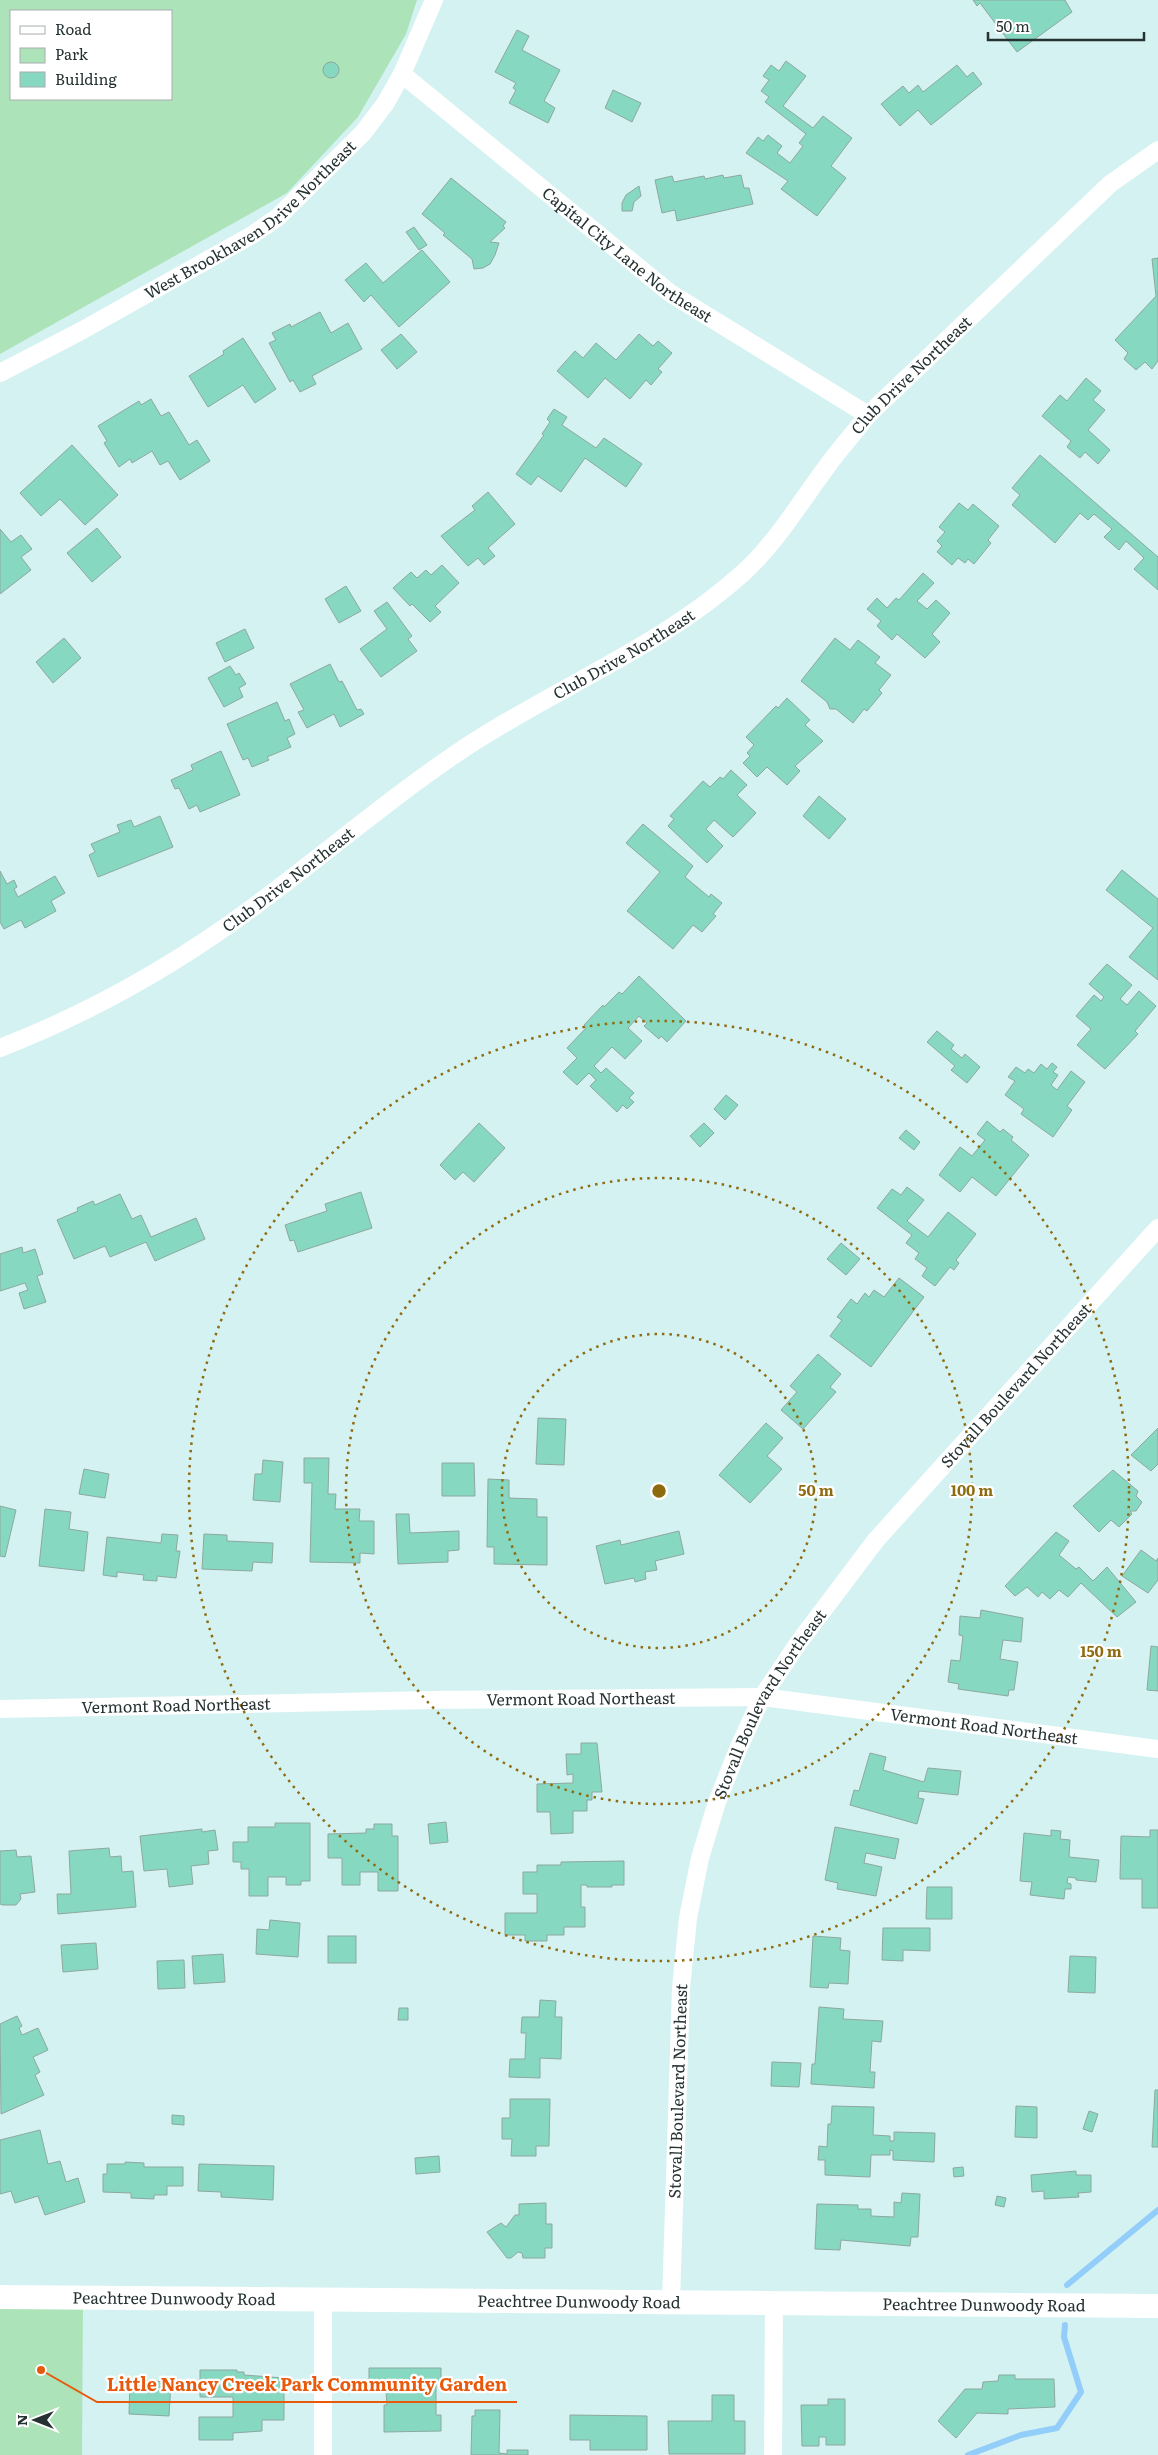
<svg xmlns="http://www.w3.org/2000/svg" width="1158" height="2455" viewBox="0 0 1158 2455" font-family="Literata,serif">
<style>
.green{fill:#ace3b9;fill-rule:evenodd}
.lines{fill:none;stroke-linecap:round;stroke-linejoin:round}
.stream{stroke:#93cdf9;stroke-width:6}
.building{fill:#87d8c1;stroke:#8da89f}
.minor{stroke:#fff;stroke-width:18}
.secondary{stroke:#fff;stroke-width:24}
.ring{fill:none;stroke:#8f6b10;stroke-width:2.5;stroke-dasharray:2.5 5}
.labels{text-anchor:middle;stroke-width:4.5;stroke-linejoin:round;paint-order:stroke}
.street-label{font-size:16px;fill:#263232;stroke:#fff}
.centre{fill:#8f6b10;stroke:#fff;stroke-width:2.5}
.ring-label{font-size:15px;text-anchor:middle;font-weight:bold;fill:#8f6b10;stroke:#fff;stroke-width:4.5;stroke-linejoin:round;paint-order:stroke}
.leader{fill:none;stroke:#e8590c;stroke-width:2}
.callout-dot{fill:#e8590c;stroke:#fff;stroke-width:2}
.callout-label{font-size:18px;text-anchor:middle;font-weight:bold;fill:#e8590c;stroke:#fff;stroke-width:4.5;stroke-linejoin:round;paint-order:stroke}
</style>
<rect width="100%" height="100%" fill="#d4f2f2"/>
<g class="green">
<path d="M0,0H417L406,34L358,117L287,193L0,354ZM11,11H171V99H11Z"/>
<polygon points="0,2299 83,2300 82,2455 0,2455"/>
</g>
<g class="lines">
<g class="stream">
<polyline points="1067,2285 1158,2210"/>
<polyline points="968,2455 1021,2435 1057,2428 1081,2392 1064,2337 1065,2325"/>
</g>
</g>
<g class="building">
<polygon points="973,0 1065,0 1072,12 1017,52 980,3 977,6"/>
<polygon points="517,30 529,36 522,50 560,70 544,101 555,108 548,123 509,103 516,90 513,88 516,83 495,72"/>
<polygon points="786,61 806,76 783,106 813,128 823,116 852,138 831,166 846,178 817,216 781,189 788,181 746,153 758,137 763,141 768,135 782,146 777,153 790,163 803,146 799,143 806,134 765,102 769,97 761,91 769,80 763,76 771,65 779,71"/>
<circle cx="331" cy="70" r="8"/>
<polygon points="957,65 967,77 973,72 982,84 931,125 918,110 900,126 881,104 903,86 909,93 918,85 923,92"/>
<polygon points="613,90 641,103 632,122 605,108"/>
<polygon points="723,175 724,178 741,175 744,188 749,188 753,204 677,221 675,210 662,213 655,180 672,176 674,182 704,176 705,179"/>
<polygon points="451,178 506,222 503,226 505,228 490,242 499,243 495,255 490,264 483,268 474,269 472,259 443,235 445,233 422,214"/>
<polygon points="639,186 641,196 634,202 632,211 622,211 622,203 626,195"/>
<polygon points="414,227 427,245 419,250 406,232"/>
<polygon points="422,250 450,282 399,327 371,295 364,302 345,280 366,263 383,283"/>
<polygon points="1158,258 1158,361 1152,369 1145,362 1136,370 1124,359 1128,353 1115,340 1156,296 1152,259"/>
<polygon points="320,312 331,333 348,323 362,349 312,376 316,384 300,392 293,380 290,382 269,343 276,340 272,333 290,324 291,327"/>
<polygon points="401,334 417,352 397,369 381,350"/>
<polygon points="639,334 653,346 658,341 672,353 658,369 662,372 651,385 646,380 630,399 605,378 588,398 557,371 575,351 583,358 596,343 616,360"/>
<polygon points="243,338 276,389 255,403 243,385 208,407 189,376 224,354 223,351"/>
<polygon points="1086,378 1101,391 1093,400 1105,410 1088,430 1110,450 1098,464 1085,452 1080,458 1067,447 1071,441 1042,416 1060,395 1067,401"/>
<polygon points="151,399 161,416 169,412 189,445 197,440 210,461 180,480 168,461 160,465 152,451 132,463 130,459 119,467 104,443 107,441 98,426 139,401 141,405"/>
<polygon points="554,409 567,417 562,425 596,448 604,438 642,464 626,487 585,458 561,492 538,476 531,485 516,474 544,435 542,434 550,422 547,419"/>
<polygon points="72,445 118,495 85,525 60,499 41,516 20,493"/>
<polygon points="1040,455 1158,557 1158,590 1134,569 1144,558 1126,541 1119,550 1104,537 1112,529 1094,514 1088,520 1080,513 1055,543 1012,505 1020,495 1012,488"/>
<polygon points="488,492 515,524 488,548 495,556 484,565 478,558 468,566 441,536 475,510 472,506"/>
<polygon points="959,503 968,510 973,504 999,526 988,540 991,543 974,564 968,559 965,563 958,558 952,565 937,552 942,546 937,541 945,532 939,527"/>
<polygon points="97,528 121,557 92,582 67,553"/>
<polygon points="0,529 11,542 21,535 32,549 21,557 31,570 0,594"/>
<polygon points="442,565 459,583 435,606 441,612 430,622 412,604 410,606 393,588 411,572 417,578 426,570 431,575"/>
<polygon points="923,573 934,583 917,601 927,609 936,600 950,613 932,634 940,642 925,658 897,634 892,640 877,626 881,621 867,609 877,598 887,608 896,598 899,600"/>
<polygon points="346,586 361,611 339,623 325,599"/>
<polygon points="387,602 412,636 408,639 417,651 381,677 360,649 387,629 374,611"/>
<polygon points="245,629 254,648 225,662 216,643"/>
<polygon points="64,638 81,658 53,683 36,662"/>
<polygon points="835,638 850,650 858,640 880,657 875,663 891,675 879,690 882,693 867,711 864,709 853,723 836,709 830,709 827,702 801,681"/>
<polygon points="330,664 339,682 342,681 357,710 361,709 364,714 340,727 334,714 307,728 298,712 304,710 290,684"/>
<polygon points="230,666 236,675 239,673 246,684 239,688 243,697 224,707 208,678"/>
<polygon points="787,698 810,720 805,725 823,741 795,766 800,771 787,785 767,767 757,777 743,763 750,756 747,753 754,745 746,737 776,706 778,708"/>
<polygon points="277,702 285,721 289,719 295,734 287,738 291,747 267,757 269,760 252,767 248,758 243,760 227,724"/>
<polygon points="221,751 240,795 200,812 197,805 189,809 179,788 175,789 171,780 193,770 191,765"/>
<polygon points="731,770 747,785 737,795 756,813 733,837 714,820 706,829 723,846 707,863 668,826 674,819 670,816 703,781 710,787 720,777 723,779"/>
<polygon points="819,796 846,819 829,839 803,816"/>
<polygon points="160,816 173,847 98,877 89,855 95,852 91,844 120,832 117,825 131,820 134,827"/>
<polygon points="643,824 693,866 685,877 709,897 711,894 722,903 713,914 716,916 702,932 693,925 673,949 627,911 660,872 626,843"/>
<polygon points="1122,870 1158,899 1158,980 1129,957 1153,928 1106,890"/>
<polygon points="0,871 7,884 14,880 17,887 14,889 18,897 55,876 65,893 51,901 56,911 25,928 21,920 4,929 0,922"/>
<polygon points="1107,964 1132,985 1120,999 1127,1005 1139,991 1156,1006 1135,1031 1138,1034 1105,1069 1077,1045 1091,1029 1076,1016 1094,995 1101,1001 1104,997 1089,984"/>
<polygon points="639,976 686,1021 667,1042 661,1036 659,1039 644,1026 647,1023 639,1016 628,1028 642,1041 625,1059 612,1047 594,1066 601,1073 606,1068 634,1093 629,1098 634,1102 627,1109 623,1105 617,1112 590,1086 596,1080 589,1073 577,1085 563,1072 577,1058 567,1048 586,1028 584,1025 603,1005 604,1007 619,992 622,994"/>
<polygon points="937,1031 954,1045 951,1049 962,1058 965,1054 980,1067 967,1083 951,1070 955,1066 927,1042"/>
<polygon points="1052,1063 1057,1067 1053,1072 1058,1075 1051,1085 1057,1090 1071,1071 1085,1082 1067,1106 1072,1110 1053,1137 1021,1114 1024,1109 1005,1095 1015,1081 1008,1077 1016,1067 1025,1073 1028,1069 1034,1073 1041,1064 1047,1069"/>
<polygon points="726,1095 738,1105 725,1120 714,1109"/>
<polygon points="987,1121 1000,1132 1003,1129 1013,1137 1011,1140 1029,1155 996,1196 972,1177 960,1192 939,1175 960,1147 972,1156 985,1140 977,1134"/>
<polygon points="479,1123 505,1148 474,1182 463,1172 455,1180 440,1165"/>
<polygon points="704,1123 714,1133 700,1147 690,1136"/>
<polygon points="906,1130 920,1142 914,1150 899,1138"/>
<polygon points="907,1187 924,1200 907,1221 928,1237 948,1212 976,1234 956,1260 959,1263 954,1270 950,1267 935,1286 922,1276 927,1268 915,1259 919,1253 906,1243 912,1235 877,1208 892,1189 901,1195"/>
<polygon points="361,1192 372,1228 298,1252 294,1240 290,1241 285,1225 327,1211 325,1204"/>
<polygon points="120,1194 132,1219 141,1215 151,1237 196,1218 205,1239 155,1261 146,1242 110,1257 105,1246 74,1259 57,1220 78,1211 77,1208 93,1201 95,1205"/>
<polygon points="841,1243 860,1259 846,1275 827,1259"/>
<polygon points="22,1247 23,1253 35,1249 43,1274 37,1276 46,1302 24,1309 19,1293 28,1290 25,1283 0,1291 0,1254"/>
<polygon points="899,1278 924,1297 871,1367 830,1336 842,1320 837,1317 851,1299 857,1304 865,1293 869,1297 874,1290 884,1297"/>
<polygon points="818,1354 841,1374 830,1387 836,1392 803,1429 781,1410 797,1392 790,1386"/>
<polygon points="538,1418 566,1419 564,1465 536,1464"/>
<polygon points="766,1423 783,1438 767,1456 782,1469 750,1503 719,1475"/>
<polygon points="1158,1428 1158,1464 1151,1471 1131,1455"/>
<polygon points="304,1458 329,1458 328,1494 336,1494 335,1509 360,1509 359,1521 374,1521 374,1554 360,1553 360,1563 310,1562 312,1483 304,1483"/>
<polygon points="263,1460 283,1462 280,1502 253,1500 255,1474 262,1474"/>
<polygon points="442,1463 474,1463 475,1496 442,1496"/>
<polygon points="84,1469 109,1474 105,1498 79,1494"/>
<polygon points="1113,1470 1138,1491 1136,1496 1142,1502 1136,1511 1130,1511 1132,1514 1119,1527 1111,1520 1099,1532 1073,1506"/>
<polygon points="488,1479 509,1480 509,1498 537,1499 537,1517 547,1517 547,1565 494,1564 494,1547 487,1547"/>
<polygon points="0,1506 16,1510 5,1557 0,1556"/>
<polygon points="45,1509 71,1512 69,1529 88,1532 84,1571 39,1566"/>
<polygon points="396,1514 409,1514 410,1533 459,1531 459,1550 448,1551 448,1562 398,1564"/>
<polygon points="679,1531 684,1554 655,1561 657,1570 645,1572 646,1579 635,1582 634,1578 605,1584 596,1546 620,1540 621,1545"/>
<polygon points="1056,1532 1069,1541 1059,1555 1076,1569 1079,1567 1093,1581 1107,1567 1136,1602 1117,1617 1081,1583 1068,1597 1059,1590 1050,1599 1042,1592 1038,1597 1027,1587 1015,1596 1005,1586"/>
<polygon points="162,1534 178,1535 176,1551 180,1551 176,1578 157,1576 157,1581 143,1580 144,1575 117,1572 117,1577 103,1575 107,1537 161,1543"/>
<polygon points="204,1534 227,1535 227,1541 273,1543 272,1563 253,1562 252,1571 202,1569"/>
<polygon points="1141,1550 1156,1561 1158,1558 1158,1580 1148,1593 1122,1576"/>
<polygon points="981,1610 1023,1618 1021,1642 1003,1640 1000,1659 1018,1662 1014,1690 1009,1690 1008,1696 958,1689 959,1684 948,1682 951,1660 960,1661 963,1636 959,1635 960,1616 980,1618"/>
<polygon points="1151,1646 1158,1647 1158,1691 1147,1690"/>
<polygon points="581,1743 597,1743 602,1792 592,1792 592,1800 587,1800 587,1811 573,1811 573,1833 551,1834 550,1812 537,1812 537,1784 573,1783 573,1774 567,1775 566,1754 581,1754"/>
<polygon points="870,1753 886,1757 883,1770 924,1782 928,1768 961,1771 958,1795 919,1791 918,1798 924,1799 917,1824 850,1805 854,1790 859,1791"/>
<polygon points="446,1822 448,1842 430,1844 428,1824"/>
<polygon points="275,1823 310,1823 310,1881 301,1881 301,1885 286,1885 286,1877 268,1877 268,1896 249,1896 249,1869 241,1869 241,1862 233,1862 233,1842 248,1842 248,1827 275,1827"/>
<polygon points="374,1824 392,1824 392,1836 398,1836 398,1891 378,1891 378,1872 360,1872 360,1885 342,1885 342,1858 328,1858 328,1834 366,1833 366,1829 374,1829"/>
<polygon points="835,1827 899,1839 895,1859 866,1853 864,1863 882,1867 876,1896 837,1889 838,1883 825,1880"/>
<polygon points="202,1829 202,1832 215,1830 218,1850 208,1851 209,1864 191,1866 193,1884 169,1887 167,1869 144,1871 140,1836"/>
<polygon points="1051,1830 1061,1831 1060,1839 1070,1840 1069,1857 1099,1860 1096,1882 1076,1880 1076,1878 1068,1877 1067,1883 1071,1884 1071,1889 1065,1889 1064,1899 1030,1895 1032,1882 1020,1881 1024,1833 1051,1836"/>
<polygon points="1150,1830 1158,1830 1158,1908 1142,1908 1142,1879 1120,1879 1121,1836 1150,1837"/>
<polygon points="109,1848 110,1857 121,1856 122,1872 133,1871 136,1907 58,1914 57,1894 71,1894 69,1851"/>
<polygon points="16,1850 17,1857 31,1856 35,1892 20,1894 21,1899 16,1905 3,1905 0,1904 0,1851"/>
<polygon points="624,1861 624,1885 612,1885 612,1887 587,1887 587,1885 581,1885 581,1907 585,1907 585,1927 564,1927 564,1935 547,1935 547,1941 525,1941 525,1935 505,1935 505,1913 537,1913 537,1894 523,1894 523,1872 537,1872 537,1865 561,1865 561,1862"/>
<polygon points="927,1887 952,1887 952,1919 926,1919"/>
<polygon points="270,1920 300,1923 298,1957 256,1954 257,1929 269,1930"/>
<polygon points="883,1928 930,1928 930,1951 903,1950 903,1961 882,1960"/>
<rect x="328" y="1936" width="28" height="27"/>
<polygon points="813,1936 841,1938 840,1950 850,1951 848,1984 829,1983 828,1988 810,1987"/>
<polygon points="96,1943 98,1969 63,1972 61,1945"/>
<polygon points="223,1954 225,1982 194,1984 192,1956"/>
<polygon points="1070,1956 1096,1957 1095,1993 1068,1992"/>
<polygon points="184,1960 185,1988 158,1989 157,1961"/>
<polygon points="540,2000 556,2001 555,2017 562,2017 561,2059 540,2058 540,2078 509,2077 510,2059 525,2059 526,2033 521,2033 522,2017 539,2017"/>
<polygon points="819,2007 844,2009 843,2019 883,2021 881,2042 872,2041 870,2072 875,2072 874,2088 811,2084 812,2064 815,2064"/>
<polygon points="399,2008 408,2008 408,2020 398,2020"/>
<polygon points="17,2016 22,2026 19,2028 22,2035 38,2028 48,2050 33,2057 40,2072 35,2075 44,2095 1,2114 0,2024"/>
<polygon points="772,2062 801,2063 799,2087 771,2086"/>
<polygon points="1155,2090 1158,2090 1158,2147 1152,2147"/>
<polygon points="510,2099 550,2099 549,2146 536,2146 536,2156 511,2156 512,2139 502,2139 502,2118 510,2118"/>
<polygon points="832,2106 874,2107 873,2135 890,2136 890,2141 894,2141 894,2132 935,2133 934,2162 893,2160 893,2151 890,2150 890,2155 871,2155 870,2177 825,2175 825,2160 818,2160 819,2146 827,2147 828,2124 831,2124"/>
<polygon points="1016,2106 1037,2107 1037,2138 1015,2137"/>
<polygon points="1089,2111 1098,2114 1092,2132 1083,2129"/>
<polygon points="172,2115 184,2116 184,2125 172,2124"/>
<polygon points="40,2130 48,2164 60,2161 66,2182 78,2178 85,2202 45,2215 38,2196 15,2203 11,2191 0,2194 0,2140"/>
<polygon points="439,2156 440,2172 416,2174 415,2158"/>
<polygon points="125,2162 144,2163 144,2167 183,2167 183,2186 167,2186 167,2195 154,2195 154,2199 131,2198 131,2193 103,2192 103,2174 107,2174 107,2164 125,2164"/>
<polygon points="199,2164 274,2166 273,2200 221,2197 221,2192 198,2191"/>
<polygon points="963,2167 964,2176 954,2177 953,2168"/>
<polygon points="1076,2171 1076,2175 1091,2175 1091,2192 1078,2193 1079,2197 1044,2199 1044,2191 1032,2192 1031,2175"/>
<polygon points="902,2193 920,2194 918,2237 911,2237 910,2246 841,2240 840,2250 815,2249 817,2204 858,2205 858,2209 871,2209 871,2216 894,2217 894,2202 901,2203"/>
<polygon points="997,2196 1006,2198 1004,2207 995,2205"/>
<polygon points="546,2203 546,2224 552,2224 552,2248 545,2248 545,2258 523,2258 522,2253 518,2252 511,2258 507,2258 487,2232 501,2223 506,2227 515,2215 519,2215 519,2204"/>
<polygon points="369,2368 441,2368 441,2382 436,2382 436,2415 441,2415 441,2431 384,2432 384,2405 387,2405 386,2392 369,2392"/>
<polygon points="200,2370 237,2370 237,2372 244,2372 244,2375 284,2378 284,2420 262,2420 262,2431 233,2433 233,2440 199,2440 199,2417 233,2417 233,2397 200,2397"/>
<polygon points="999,2375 1015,2375 1015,2379 1054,2379 1055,2407 1008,2409 1008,2414 977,2413 956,2438 938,2421 965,2389 982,2389 983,2382 998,2381"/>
<polygon points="130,2380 171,2382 169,2416 129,2414"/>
<polygon points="712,2395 734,2395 734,2421 745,2421 745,2454 669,2454 668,2421 712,2421"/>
<polygon points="828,2399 845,2399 845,2445 826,2445 826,2437 819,2437 819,2446 802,2446 801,2405 828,2405"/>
<polygon points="475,2410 500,2410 499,2453 507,2454 507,2450 528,2450 528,2455 471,2455 472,2416 475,2416"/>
<polygon points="570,2415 647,2416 647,2450 590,2450 590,2440 570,2440"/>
</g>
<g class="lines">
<g class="minor">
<path id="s1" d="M402,74L670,293L868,415"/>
<path id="s2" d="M0,373L81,331L252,235L278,217L363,133L385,104L402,74L434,0"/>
<path id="s3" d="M0,1048C90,1013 175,965 252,908C324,855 392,796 466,747C557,687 661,647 743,573C779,540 804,496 834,457C845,443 857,429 868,415L1110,184L1158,150"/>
<path id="s4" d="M0,1709L433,1700L762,1697L1158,1749"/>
<path id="s5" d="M671,2302L681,1988L688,1918L700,1858L717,1802L739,1747L762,1697L799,1642L876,1540L1158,1228"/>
<polyline points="323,2455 323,2300"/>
<polyline points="773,2455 774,2303"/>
</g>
<path class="secondary" id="s6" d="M0,2297L1158,2306"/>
</g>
<g class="ring">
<circle cx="659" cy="1491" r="157"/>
<circle cx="659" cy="1491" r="313"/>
<circle cx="659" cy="1491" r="470"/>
</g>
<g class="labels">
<g class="street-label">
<text dy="6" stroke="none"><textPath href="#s2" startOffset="295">West Brookhaven Drive Northeast</textPath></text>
<text dy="6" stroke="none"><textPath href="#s1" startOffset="289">Capital City Lane Northeast</textPath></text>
<text dy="6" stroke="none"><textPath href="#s3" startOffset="1145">Club Drive Northeast</textPath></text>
<text dy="6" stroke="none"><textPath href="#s3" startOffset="740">Club Drive Northeast</textPath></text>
<text dy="6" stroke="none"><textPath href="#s3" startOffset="335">Club Drive Northeast</textPath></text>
<text dy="6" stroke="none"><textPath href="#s5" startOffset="1021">Stovall Boulevard Northeast</textPath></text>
<text dy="6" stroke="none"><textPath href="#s4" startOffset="581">Vermont Road Northeast</textPath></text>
<text dy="6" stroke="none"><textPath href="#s4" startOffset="176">Vermont Road Northeast</textPath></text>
<text dy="6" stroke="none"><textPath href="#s5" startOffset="616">Stovall Boulevard Northeast</textPath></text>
<text dy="6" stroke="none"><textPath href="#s4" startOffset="986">Vermont Road Northeast</textPath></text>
<text dy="6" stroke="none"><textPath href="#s5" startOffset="211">Stovall Boulevard Northeast</textPath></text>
<text dy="6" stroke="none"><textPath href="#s6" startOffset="174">Peachtree Dunwoody Road</textPath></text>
<text dy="6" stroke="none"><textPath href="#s6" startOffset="579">Peachtree Dunwoody Road</textPath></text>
<text dy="6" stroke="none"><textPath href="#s6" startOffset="984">Peachtree Dunwoody Road</textPath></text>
</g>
</g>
<circle cx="659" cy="1491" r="8" class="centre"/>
<g class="ring-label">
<text x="816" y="1496">50 m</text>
<text x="972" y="1496">100 m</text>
<text x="1101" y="1657">150 m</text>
</g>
<path class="leader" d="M41 2370L97 2402H517"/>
<circle class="callout-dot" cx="41" cy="2370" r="5"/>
<g class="callout-label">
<text x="307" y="2391">Little Nancy Creek Park Community Garden</text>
</g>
<rect x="10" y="10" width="162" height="90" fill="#ffffff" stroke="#a8adad"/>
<rect x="20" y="26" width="25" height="8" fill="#ffffff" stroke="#a8adad"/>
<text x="55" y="35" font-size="15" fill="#263232">Road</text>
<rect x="20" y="48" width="25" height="15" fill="#ace3b9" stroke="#a8adad"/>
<text x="55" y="60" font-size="15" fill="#263232">Park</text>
<rect x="20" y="72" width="25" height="15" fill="#87d8c1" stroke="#a8adad"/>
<text x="55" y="85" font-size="15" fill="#263232">Building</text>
<g transform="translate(35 2420) rotate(270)" stroke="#ffffff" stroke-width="4" paint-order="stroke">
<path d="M0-4L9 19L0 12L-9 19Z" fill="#263232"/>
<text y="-8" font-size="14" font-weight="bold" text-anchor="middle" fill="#263232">N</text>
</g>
<path d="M988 32v8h156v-8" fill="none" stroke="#263232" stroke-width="2.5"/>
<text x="996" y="32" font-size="15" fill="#263232" stroke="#ffffff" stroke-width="4" paint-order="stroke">50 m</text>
</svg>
